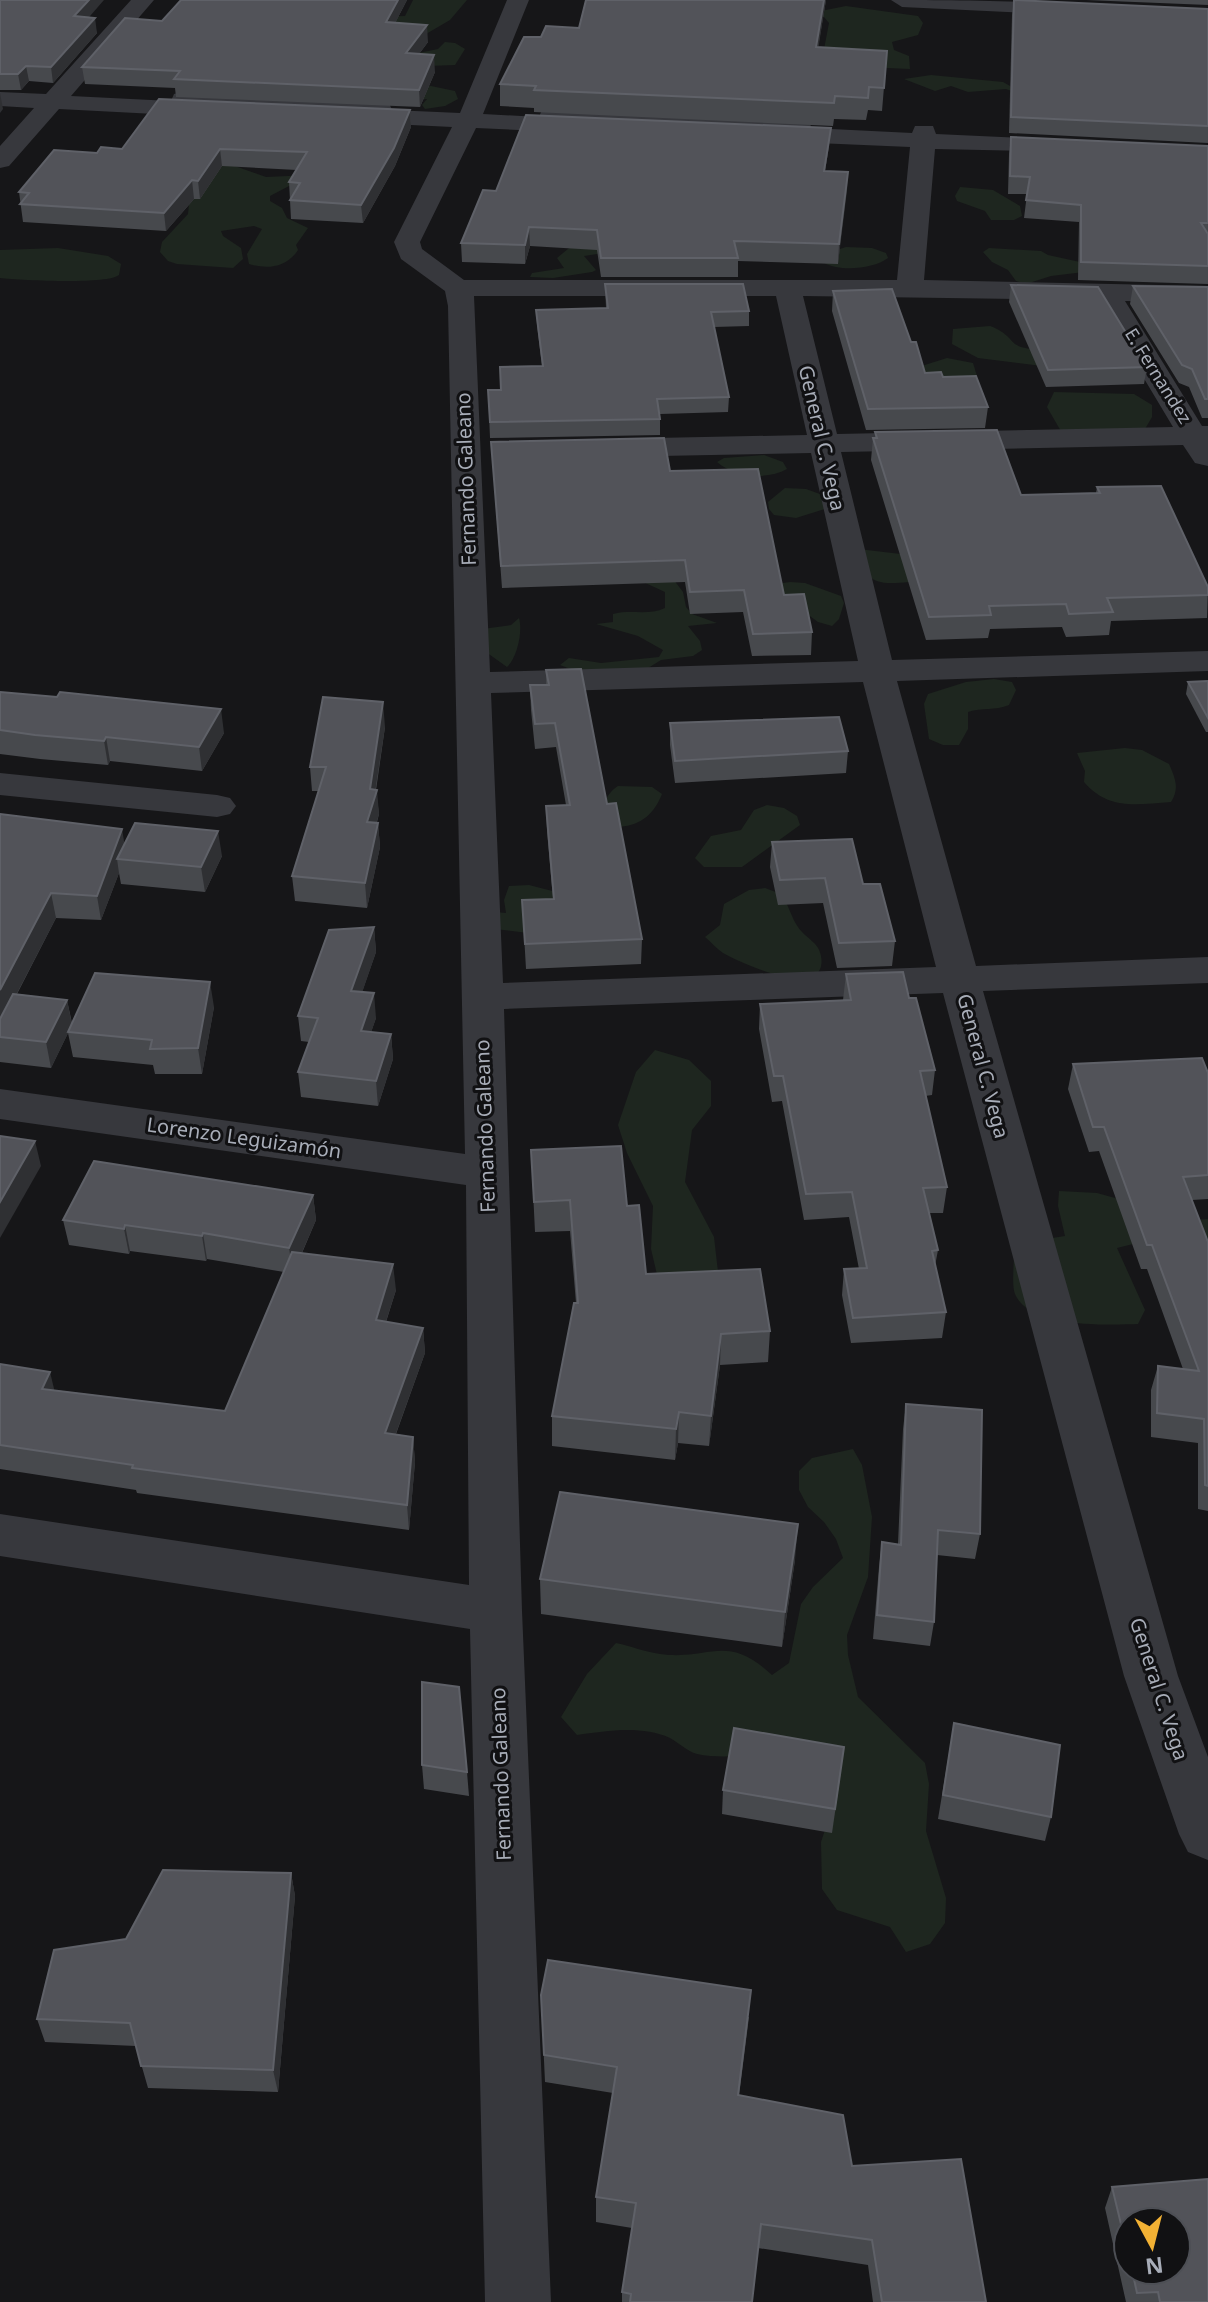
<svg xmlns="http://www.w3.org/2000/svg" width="1208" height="2302" viewBox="0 0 1208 2302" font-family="'Noto Sans',sans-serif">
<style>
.green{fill:#1e261f}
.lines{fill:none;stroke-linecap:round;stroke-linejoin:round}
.minor{fill:#37383d;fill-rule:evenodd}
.wall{fill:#47494d;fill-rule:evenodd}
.shaded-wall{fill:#2f3033}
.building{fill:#525359;stroke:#5f6168;stroke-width:2}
.labels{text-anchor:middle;stroke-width:6;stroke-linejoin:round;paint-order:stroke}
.far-street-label{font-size:18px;fill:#a8adb8;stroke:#111113}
.street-label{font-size:20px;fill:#a8adb8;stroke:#111113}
</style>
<rect width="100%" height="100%" fill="#161618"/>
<g class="green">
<polygon points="413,0 467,0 450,20 426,34 235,21 405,16"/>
<polygon points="846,6 918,16 923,23 918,35 892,42 894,50 909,56 910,69 821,65 829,23 824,17 816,19 821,11"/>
<polygon points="445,42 455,43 465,49 455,65 428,66 404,56 438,49"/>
<polygon points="931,75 1003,82 1031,98 1006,89 968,92 951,86 935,91 904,79"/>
<polygon points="431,86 455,91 458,99 445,106 425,109 422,105 427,99 417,100 407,87"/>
<path d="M221,165H232L266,177L310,175L270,196V201L282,208L287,218L308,228L296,245L298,250C287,267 268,270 249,264L247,254L262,229L254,226L221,231L223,236L241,248L243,259L233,268L177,264L168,261L160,252L162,242L188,214L189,204Z"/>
<path d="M604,182L614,184L617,188L614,197C629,207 644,204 660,209L661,214L629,217L622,221L621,240L624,250L584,256L596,270L592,272L553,278L530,277L532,273L564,268L557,258L585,235C574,222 557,232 542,225L541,220L584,211L594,183Z"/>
<polygon points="960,187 993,190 1020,206 1022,216 1014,220 991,220 985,211 957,201 955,196"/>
<path d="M846,247L872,248L886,253L888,258C873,269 841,272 824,263L837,250Z"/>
<path d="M58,248L108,256L121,264L119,275C106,285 20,280 0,278V250Z"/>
<polygon points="989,248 1041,251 1048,255 1080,262 1084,272 1051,276 1026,284 1016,281 1008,270 992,262 983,252"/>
<path d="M990,326C1020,337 1003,351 1047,349L1042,366L978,358L952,344L953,329Z"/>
<polygon points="947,358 973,363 977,376 954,380 880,379"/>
<polygon points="1054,392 1134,394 1152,405 1152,417 1145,429 1062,433 1047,407"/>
<path d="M764,455L783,462L787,469C767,480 735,478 717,462L724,458Z"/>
<polygon points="785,488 806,489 828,497 828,508 796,518 774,515 769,509 768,502"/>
<path d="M850,548L909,555V582C870,586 869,580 850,548Z"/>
<path d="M667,571L683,592L686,607L692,614L717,623L688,626L700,641L702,650L693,656L661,660L640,673L573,670L560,665L569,658L601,663L659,657L663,650L638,636L596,624L613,622V614C631,609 648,616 665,608V592L641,581Z"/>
<polygon points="790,582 805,583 841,596 844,603 839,619 832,626 818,622 799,608 769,606 776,584"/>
<path d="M519,618C523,632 517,658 507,667L479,647L475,630L511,625Z"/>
<path d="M994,679L1012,682L1016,690L1009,705C995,711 982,707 968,712V729L959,745H943L929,739L924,704L928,694L966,682Z"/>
<path d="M1125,748L1142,750L1169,764C1175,778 1180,788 1171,802C1137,804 1109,811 1084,782L1085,771L1077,753Z"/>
<path d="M618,786L652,787L662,794C652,820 632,830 606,826C604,807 602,797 618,786Z"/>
<polygon points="767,805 784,808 797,816 800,825 742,867 704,867 695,858 711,836 741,830 754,810"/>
<polygon points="529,885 560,893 528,933 495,929 495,912 506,913 504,900 509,886"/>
<path d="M765,888L781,894C789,905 791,917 798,927C805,938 819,942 821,956C829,1003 740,963 723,953C717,949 711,942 705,937L720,925L724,904L749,890Z"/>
<polygon points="655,1050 689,1060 711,1081 711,1106 692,1130 685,1182 714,1237 721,1298 672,1338 651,1249 653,1206 627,1153 618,1125 636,1072"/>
<path d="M1059,1191L1097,1193L1195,1220L1208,1219V1266L1137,1243L1117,1248L1145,1310L1138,1324C1107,1325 1029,1328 1015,1294C1011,1285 1015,1255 1014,1244L1065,1236L1058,1206Z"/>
<path d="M853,1449L862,1465L872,1517L868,1577L847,1635L848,1655L858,1697L925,1763L929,1784L926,1831L946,1898L945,1923L930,1944L906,1952L890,1927L837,1910L822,1889L821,1842L828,1821L772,1754C747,1755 721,1759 697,1754C687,1751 679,1743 670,1738C641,1725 607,1731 577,1735L561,1717L587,1674L616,1643C631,1646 645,1652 660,1654C711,1661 725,1632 772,1675L789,1663L801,1604L813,1587L843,1558L836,1539L824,1522L808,1507L799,1490V1471L812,1458Z"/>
</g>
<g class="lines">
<g class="minor">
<path d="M131,0H154L71,96L171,101L174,94L182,92L381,101L389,103L392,110L460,113L507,0H529L483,114L539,117L542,110L550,108L801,119L810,121L811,128L912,133L915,126H933L936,134L1069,140L1078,142L1081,147L1078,152L935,149L924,280L1208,286V302L1125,301L1202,426H1208V466L1195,463L1183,445L841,452L892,660L1208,651V671L897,681L976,966L1208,957V983L983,991L1178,1676L1208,1757V1860L1188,1852L1179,1834L1124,1676L943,993L504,1009L522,1611L551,2302H485L470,1629L0,1556V1514L469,1585L466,1185L0,1119V1089L465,1154L448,306L445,291L401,259L394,242L452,127L350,122L342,120L339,113L224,108L221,115L213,117L59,109L9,166L0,168V146L34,108L0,106V92L46,94ZM592,124L760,131L761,139L770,141L910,147L897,280H464L422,249L420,242L476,128L581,133L590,131ZM474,296H776L807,435L607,439L596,442L592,448L596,454L607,457L811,453L858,661L490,672ZM803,296L1097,300L1173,427L837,434ZM863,682L936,967L503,983L491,693Z"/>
<path d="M891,0C918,0 1071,0 1082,8L1071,15L902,7Z"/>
<polygon points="0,773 217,795 230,798 236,806 230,814 217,817 0,795"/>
</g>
</g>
<g class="wall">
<polygon points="0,0 89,17 97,33 53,83 29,81 21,90 0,90"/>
<polygon points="181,0 407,0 395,23 428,42 419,54 435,72 420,107 176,97 175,88 85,84 82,67 162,21"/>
<polygon points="826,0 818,47 887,51 882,111 868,110 866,120 834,119 833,126 534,112 534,108 500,106 500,84 541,37 579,28"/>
<polygon points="1014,0 1208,9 1208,143 1009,133 1012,15"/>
<polygon points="1086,0 1208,0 1208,5"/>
<polygon points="410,110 411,127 395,166 363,223 291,219 289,182 297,170 222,166 200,199 194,199 166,231 23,222 19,192 97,153"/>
<polygon points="1011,137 1208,146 1208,284 1078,280 1079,222 1024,218 1027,194 1008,194 1009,154"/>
<polygon points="829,146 825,171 848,172 838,264 738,261 738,277 601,277 597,250 530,246 525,264 462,262 461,243 496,191"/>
<polygon points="605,284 749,311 749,326 714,327 729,397 728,412 660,414 660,435 490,438 488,390 500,390 542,366 537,325 536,310 606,308"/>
<polygon points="1011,285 1147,367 1144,384 1046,387 1009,302"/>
<polygon points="1133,286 1208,287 1208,418 1202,418 1189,387 1179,383 1130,304"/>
<polygon points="833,291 911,342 925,373 943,377 988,407 985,428 866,430 832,311"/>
<polygon points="875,432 1021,495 1096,493 1097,487 1208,587 1207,618 1111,621 1109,635 1066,637 1062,627 990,629 988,638 926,640 871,460 873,438 875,438"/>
<polygon points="491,442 784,595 812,632 811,655 752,656 743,612 690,614 685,582 502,588"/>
<polygon points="546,670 607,804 642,939 641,964 526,969 522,900 553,899 547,831 546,806 566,805 556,747 535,749 531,710 530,685 546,685"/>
<polygon points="1208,681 1208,732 1206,732 1186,694 1188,682"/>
<polygon points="0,692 224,733 202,771 110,761 108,765 40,759 0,754"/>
<polygon points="670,723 848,751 846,773 675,783 670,745"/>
<polygon points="385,727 376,790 379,814 377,822 378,823 380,847 367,908 295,901 292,876 319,791 312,791 310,767"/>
<polygon points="0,814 125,843 222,856 205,892 121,884 119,873 101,920 56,918 17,994 67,1000 72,1023 214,1007 202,1074 155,1074 153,1065 73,1057 68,1033 51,1068 0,1062"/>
<polygon points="772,842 863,884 895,941 892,966 837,968 823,903 778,905 770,867"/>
<polygon points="374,927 376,952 362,992 376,1018 371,1032 391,1034 393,1059 378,1106 301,1097 298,1072 309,1042 301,1041 298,1016"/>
<polygon points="846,974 909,998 935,1070 932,1095 925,1096 947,1187 943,1213 929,1213 938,1250 935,1266 946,1312 942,1338 851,1343 842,1295 844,1269 859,1269 849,1217 804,1220 782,1101 772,1102 759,1029 760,1004 843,1000"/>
<polygon points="1073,1064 1208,1073 1208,1199 1192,1200 1208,1242 1208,1511 1198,1509 1198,1443 1151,1437 1151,1390 1158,1366 1183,1369 1147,1269 1141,1269 1099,1151 1089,1152 1068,1089"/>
<polygon points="531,1150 627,1206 646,1274 770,1331 768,1362 720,1365 709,1446 678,1443 675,1460 552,1446 552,1416 576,1303 570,1231 535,1232"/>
<polygon points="313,1195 316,1220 302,1253 396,1290 386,1322 423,1328 425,1353 396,1434 413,1437 415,1462 409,1530 137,1493 136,1490 0,1469 0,1364 54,1390 225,1411 284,1272 207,1259 206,1261 130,1251 129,1254 69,1245 63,1220"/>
<polygon points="906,1404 980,1534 975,1559 937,1555 934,1622 930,1646 873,1639 879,1567 882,1542 898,1544 903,1429"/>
<polygon points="795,1560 782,1647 541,1614 540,1579"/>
<polygon points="954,1723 1051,1817 1045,1841 938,1819"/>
<polygon points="422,1765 467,1772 469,1796 424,1789"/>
<polygon points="841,1771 832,1833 722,1814 723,1790"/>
<polygon points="291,1873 295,1896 278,2092 148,2088 136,2046 45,2042 37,2019 126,1939"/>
<polygon points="541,1995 749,2017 739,2096 852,2166 986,2302 873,2302 868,2265 758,2248 752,2302 622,2302 622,2292 632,2228 596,2222 596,2197 613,2093 545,2082"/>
<path d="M1112,2187L1208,2302H1126L1105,2208ZM1128,2222L1176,2270H1128Z"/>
</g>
<g class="shaded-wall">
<polygon points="89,0 104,0 77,31 74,16"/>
<polygon points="398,0 407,0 387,39 386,22"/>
<polygon points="824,0 826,0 815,69 816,47"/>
<polygon points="95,18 97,33 53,83 51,67"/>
<polygon points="427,25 428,42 407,70 406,53"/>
<polygon points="434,55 435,72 420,107 419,90"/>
<polygon points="26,66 29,81 21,90 18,74"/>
<polygon points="0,93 3,109 0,113"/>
<polygon points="410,110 411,127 395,166 363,223 361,205"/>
<polygon points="831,128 829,146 822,189 824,171"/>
<polygon points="220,149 222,166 200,199 198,181"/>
<polygon points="848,172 847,191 838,264 839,244"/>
<polygon points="192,180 194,199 166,231 164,213"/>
<polygon points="529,227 530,246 525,264 525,245"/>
<polygon points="383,702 385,727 374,799 377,790 379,814 369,847 367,822 370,789"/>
<polygon points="221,709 224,733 202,771 199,747"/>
<polygon points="106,737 110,761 108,765 104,741"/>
<polygon points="378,823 380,847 367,908 365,883"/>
<polygon points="122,829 126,853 117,859 119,873 101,920 97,896"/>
<polygon points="218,831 222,856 205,892 201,867"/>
<polygon points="51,893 56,918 0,1026 0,990"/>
<polygon points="374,927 376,952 354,1016 351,991"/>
<polygon points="210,982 214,1007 202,1074 198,1048"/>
<polygon points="374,993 376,1018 363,1056 361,1031"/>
<polygon points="67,1000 72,1025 51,1068 46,1042"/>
<polygon points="391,1034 393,1059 378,1106 376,1081"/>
<polygon points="35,1141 41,1166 0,1238 0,1202"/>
<polygon points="313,1195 316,1220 293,1273 289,1248"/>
<polygon points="125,1225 130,1251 129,1254 124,1229"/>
<polygon points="203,1233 207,1259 206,1261 202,1236"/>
<polygon points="393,1264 396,1290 378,1346 376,1320"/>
<polygon points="423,1328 425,1353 387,1458 385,1433"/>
<polygon points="721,1334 720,1365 709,1446 711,1416"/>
<polygon points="50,1372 56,1397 42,1389"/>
<polygon points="679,1412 678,1443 675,1460 676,1429"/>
<polygon points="413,1437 415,1462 409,1530 407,1505"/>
<polygon points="798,1524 795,1560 782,1647 785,1612"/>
<polygon points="291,1873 295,1896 278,2092 273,2070"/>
</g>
<g class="building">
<polygon points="0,0 89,0 74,16 95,18 51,67 26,66 18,74 0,74"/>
<polygon points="181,0 398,0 386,22 427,25 406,53 434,55 419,90 174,79 180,71 82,67 125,18 162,21"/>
<polygon points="586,0 824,0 816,47 887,51 884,88 869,87 868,98 835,96 834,103 534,90 536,86 500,84 524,37 541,37 546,26 579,28"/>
<polygon points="1014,0 1208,9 1208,126 1011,117"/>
<polygon points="159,99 410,110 394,148 361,205 290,200 300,183 289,182 307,152 220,149 198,181 192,180 164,213 20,204 29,193 19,192 54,150 97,153 101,147 122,149"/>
<polygon points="526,115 831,128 824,171 848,172 839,244 734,241 738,258 601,258 597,230 529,227 525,245 461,243 483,190 496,191"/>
<polygon points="1011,137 1208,146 1208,223 1201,223 1208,234 1208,266 1081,262 1081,205 1026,200 1030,177 1010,176"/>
<polygon points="605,284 743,284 749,311 711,312 729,397 657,399 660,419 490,422 488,390 501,390 500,367 543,366 536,310 608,308"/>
<polygon points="1011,285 1098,287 1147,367 1048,370"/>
<polygon points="1133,286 1208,287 1208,399 1205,399 1192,369 1182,365"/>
<polygon points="892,289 911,342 916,342 925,373 941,372 943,377 976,376 988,407 868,409 833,291"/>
<polygon points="997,430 1021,495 1100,493 1097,487 1161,486 1208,587 1208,595 1107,598 1113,612 1069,614 1066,604 989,606 991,615 929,617 873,438 877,438 875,432"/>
<polygon points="664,438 670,471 758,469 784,595 804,594 812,632 753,634 744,590 690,592 685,560 501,566 491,442"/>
<polygon points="581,669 607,804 616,803 642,939 525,944 522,900 554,899 546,806 570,805 555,723 535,724 530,685 549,685 546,670"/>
<polygon points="1208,681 1208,718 1188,682"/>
<polygon points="0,692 57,697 60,692 221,709 199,747 106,737 104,741 35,735 0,730"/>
<polygon points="323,697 383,702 370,789 377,790 367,822 378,823 365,883 292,876 326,767 310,767"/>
<polygon points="839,717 848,751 675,761 670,723"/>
<polygon points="0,814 122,829 97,896 51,893 0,990"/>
<polygon points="135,823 218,831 201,867 117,859"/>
<polygon points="852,839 863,884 880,884 895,941 839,943 825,878 780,880 772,842"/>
<polygon points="374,927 351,991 374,993 361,1031 391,1034 376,1081 298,1072 318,1018 298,1016 329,930"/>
<polygon points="903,972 909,998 916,998 935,1070 920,1071 947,1187 923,1188 938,1250 932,1251 946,1312 853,1318 844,1269 867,1268 852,1192 806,1194 783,1076 774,1076 760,1004 851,1000 846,974"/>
<polygon points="95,973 210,982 198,1048 150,1049 152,1040 68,1032"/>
<polygon points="13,994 67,1000 46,1042 0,1037 0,1019"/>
<polygon points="1202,1058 1208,1073 1208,1175 1183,1177 1208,1242 1208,1486 1205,1485 1204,1419 1157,1413 1158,1366 1199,1371 1152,1245 1147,1245 1104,1127 1093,1127 1073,1064"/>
<polygon points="0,1136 35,1141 0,1202"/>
<polygon points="621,1146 627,1206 639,1205 646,1274 760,1269 770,1331 721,1334 711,1416 679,1412 676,1429 552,1416 574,1303 578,1303 570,1200 534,1202 531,1150"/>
<polygon points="94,1161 313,1195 289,1248 203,1233 202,1236 125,1225 124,1229 63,1220"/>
<polygon points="292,1252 393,1264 376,1320 423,1328 385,1433 413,1437 407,1505 132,1468 133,1465 0,1445 0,1364 50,1372 42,1389 225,1411"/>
<polygon points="906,1404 982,1410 980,1534 938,1530 934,1622 877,1615 882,1542 901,1545"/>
<polygon points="560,1492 798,1524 785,1612 540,1579"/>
<polygon points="422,1682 459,1687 467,1772 422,1765"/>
<polygon points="954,1723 1060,1745 1051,1817 943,1795"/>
<polygon points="734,1728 844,1747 835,1809 723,1790"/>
<polygon points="163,1870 291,1873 273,2070 141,2066 130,2023 37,2019 54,1950 126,1939"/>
<polygon points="548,1960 751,1990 738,2095 843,2115 852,2166 961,2159 986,2302 882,2302 872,2240 761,2224 752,2302 630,2302 631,2294 622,2292 636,2203 596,2197 617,2067 544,2055 541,1995"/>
<polygon points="1208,2179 1208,2302 1160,2302 1158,2292 1137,2293 1132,2270 1176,2270 1176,2222 1128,2222 1128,2253 1112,2187"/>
</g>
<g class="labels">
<g class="far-street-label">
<text transform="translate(1158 376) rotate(58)" y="6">E. Fernandez</text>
</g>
<g class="street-label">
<text transform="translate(822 438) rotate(77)" y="7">General C. Vega</text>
<text transform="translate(466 479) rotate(-92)" y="7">Fernando Galeano</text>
<text transform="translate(983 1066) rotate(75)" y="7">General C. Vega</text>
<text transform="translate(485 1126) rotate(-92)" y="7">Fernando Galeano</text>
<text transform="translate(244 1138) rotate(8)" y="7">Lorenzo Leguizamón</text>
<text transform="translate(1159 1689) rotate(72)" y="7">General C. Vega</text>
<text transform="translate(501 1774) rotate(-92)" y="7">Fernando Galeano</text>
</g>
</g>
<g transform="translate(1152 2246) rotate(173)"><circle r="38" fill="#111113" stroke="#4d4f55" stroke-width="2"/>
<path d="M0-6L14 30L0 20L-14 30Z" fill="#f2b134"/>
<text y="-12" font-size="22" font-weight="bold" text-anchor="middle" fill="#a8adb8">N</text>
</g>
</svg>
